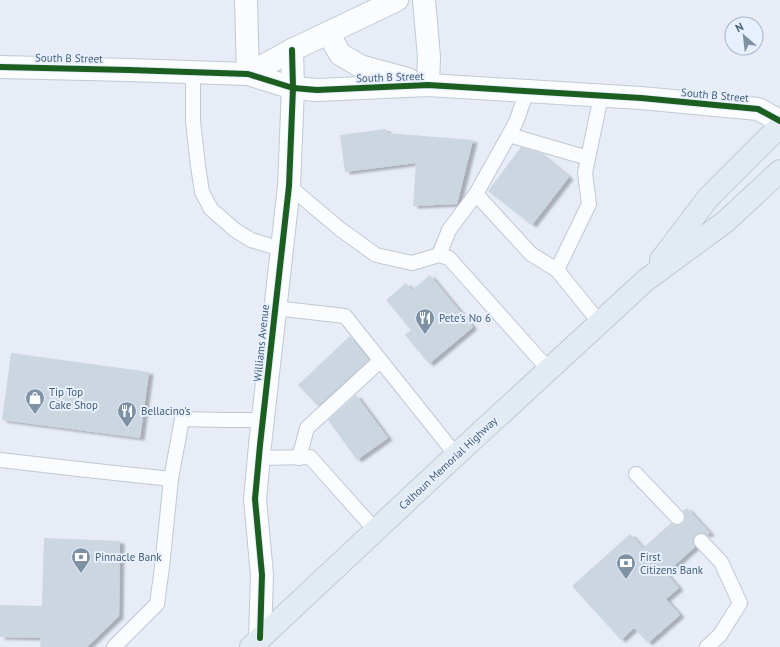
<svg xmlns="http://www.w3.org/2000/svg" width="780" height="647" viewBox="0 0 780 647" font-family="'PT Sans',sans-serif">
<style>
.building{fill:#cbd6e1;filter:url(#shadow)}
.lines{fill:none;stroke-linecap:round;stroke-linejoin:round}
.lane-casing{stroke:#bfc9d4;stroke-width:16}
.street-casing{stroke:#bfc9d4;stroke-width:24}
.secondary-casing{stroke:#c0cad6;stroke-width:24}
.highway-casing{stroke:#c0cad3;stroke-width:24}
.lane{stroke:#fbfcfe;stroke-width:14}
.street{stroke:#fbfcfe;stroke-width:22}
.secondary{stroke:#fbfcfe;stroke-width:22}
.highway{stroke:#e2ebf1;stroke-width:22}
.cycleway-casing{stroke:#e8f0ff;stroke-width:8}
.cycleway{stroke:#1b5e20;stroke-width:6}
.labels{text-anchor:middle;stroke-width:4;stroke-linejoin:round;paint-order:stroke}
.street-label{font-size:11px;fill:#456276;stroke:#e8f0ff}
.poi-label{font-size:11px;fill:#456276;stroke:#e8f0ff;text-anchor:start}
</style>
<defs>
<filter id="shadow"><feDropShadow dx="4.5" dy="2.5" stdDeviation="1" flood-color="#0004"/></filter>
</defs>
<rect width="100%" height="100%" fill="#e7ecf7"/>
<g class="building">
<polygon points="386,129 387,133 473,140 457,204 413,206 416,163 345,172 340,135"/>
<polygon points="521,147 538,152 569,177 532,225 488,191"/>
<polygon points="430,275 473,327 429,364 405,335 411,330 386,300 406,283 412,290"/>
<polygon points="350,336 369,360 318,406 298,385"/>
<polygon points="11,353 149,372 140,438 2,420"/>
<polygon points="356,395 388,438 357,460 328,420"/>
<polygon points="687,508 710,533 707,535 703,533 699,533 695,535 693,539 693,543 695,547 666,573 679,588 666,599 680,615 648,643 634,628 621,640 572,586 630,534 643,548 671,523 675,525 679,525 683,523 685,519 685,515 683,511"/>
<polygon points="44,538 120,541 119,616 87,647 40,647 41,638 0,637 0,605 42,606"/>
</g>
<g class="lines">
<g class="lane-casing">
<g id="lane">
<polyline points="193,72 193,121 198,166 202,192 211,209 235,230 251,240 281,249"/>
<polyline points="509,135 588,158"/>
<polyline points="289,186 340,229 376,255 412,263 439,255 449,258 549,370"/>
<polyline points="476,194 531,254 557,270 600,323"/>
<polyline points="439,255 449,230 476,194 509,135 516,122 527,91"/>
<polyline points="557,270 589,204 585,173 601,96"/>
<polyline points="275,308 345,316 456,455"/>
<polyline points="258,458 310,457 376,531"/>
<polyline points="299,458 307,428 380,361"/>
<polyline points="0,460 87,470 171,479 182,419 225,420 262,420"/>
<polyline points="636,474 677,517"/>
<polyline points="701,541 721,562 740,603 720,635 707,647"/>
<polyline points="114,647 157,604 162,567 171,479"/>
</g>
</g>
<g class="street-casing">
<g id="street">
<polyline points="246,0 248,74"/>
<polyline points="260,638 262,575 255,499 260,445 289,186 293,88 292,50"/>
</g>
</g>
<g class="secondary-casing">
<g id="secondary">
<polyline points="424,0 429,57 428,85"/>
<polyline points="328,33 340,54 360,66 408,79"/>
<polyline points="0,67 129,70 248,74 293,88 317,90 428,85 641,98 758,109 780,121"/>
<polyline points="248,74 292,50 397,0"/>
</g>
</g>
<g class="highway-casing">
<g id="highway">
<polyline points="661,260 708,198 780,126"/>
<polyline points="251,647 456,455 646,280 725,222 780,171"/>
</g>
</g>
<use href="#lane" class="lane"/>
<use href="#street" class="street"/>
<use href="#secondary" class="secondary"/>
<use href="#highway" class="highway"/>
<g class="cycleway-casing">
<g id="cycleway">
<polyline points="0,67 129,70 248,74 293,88 317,90 428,85 641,98 758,109 780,121"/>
<polyline points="260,638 262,575 255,499 260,445 289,186 293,88 292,50"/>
</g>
</g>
<use href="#cycleway" class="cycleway"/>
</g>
<defs>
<g id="restaurant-pin" transform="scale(1)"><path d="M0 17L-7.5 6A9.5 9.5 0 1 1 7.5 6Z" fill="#7e92a3" stroke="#e8f0ff"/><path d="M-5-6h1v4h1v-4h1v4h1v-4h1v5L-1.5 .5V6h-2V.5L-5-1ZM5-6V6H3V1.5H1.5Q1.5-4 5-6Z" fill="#fff"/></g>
<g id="shop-pin" transform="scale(1)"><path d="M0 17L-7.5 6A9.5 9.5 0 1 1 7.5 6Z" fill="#7e92a3" stroke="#e8f0ff"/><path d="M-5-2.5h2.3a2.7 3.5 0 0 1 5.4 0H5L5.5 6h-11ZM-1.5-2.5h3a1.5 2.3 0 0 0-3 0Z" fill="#fff"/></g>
<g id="bank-pin" transform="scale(1)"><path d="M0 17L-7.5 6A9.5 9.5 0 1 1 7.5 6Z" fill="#7e92a3" stroke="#e8f0ff"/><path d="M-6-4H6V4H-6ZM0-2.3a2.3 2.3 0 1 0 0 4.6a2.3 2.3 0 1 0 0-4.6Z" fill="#fff"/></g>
</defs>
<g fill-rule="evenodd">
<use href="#restaurant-pin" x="425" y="318"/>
<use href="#shop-pin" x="35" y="398"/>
<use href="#restaurant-pin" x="127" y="411"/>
<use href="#bank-pin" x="81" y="557"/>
<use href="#bank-pin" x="626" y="563"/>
</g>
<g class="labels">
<g class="street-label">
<text transform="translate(69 58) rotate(1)" y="4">South B Street</text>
<text transform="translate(390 77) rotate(-2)" y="4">South B Street</text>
<text transform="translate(715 95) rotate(5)" y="4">South B Street</text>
<text transform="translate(261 343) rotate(-84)" y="4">Williams Avenue</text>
<text transform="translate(448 463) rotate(-43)" y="4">Calhoun Memorial Highway</text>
</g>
<g class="poi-label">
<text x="439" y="322">Pete's No 6</text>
<text x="49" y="396">Tip Top<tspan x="49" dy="13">Cake Shop</tspan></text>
<text x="141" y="415">Bellacino's</text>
<text x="95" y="561">Pinnacle Bank</text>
<text x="640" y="561">First<tspan x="640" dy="13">Citizens Bank</tspan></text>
</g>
</g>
<g transform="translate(744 36) rotate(332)"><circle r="19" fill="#e8f0ff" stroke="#a7b7c8"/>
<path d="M0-3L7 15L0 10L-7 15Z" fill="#7e92a3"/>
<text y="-6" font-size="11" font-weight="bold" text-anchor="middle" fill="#456276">N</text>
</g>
</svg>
